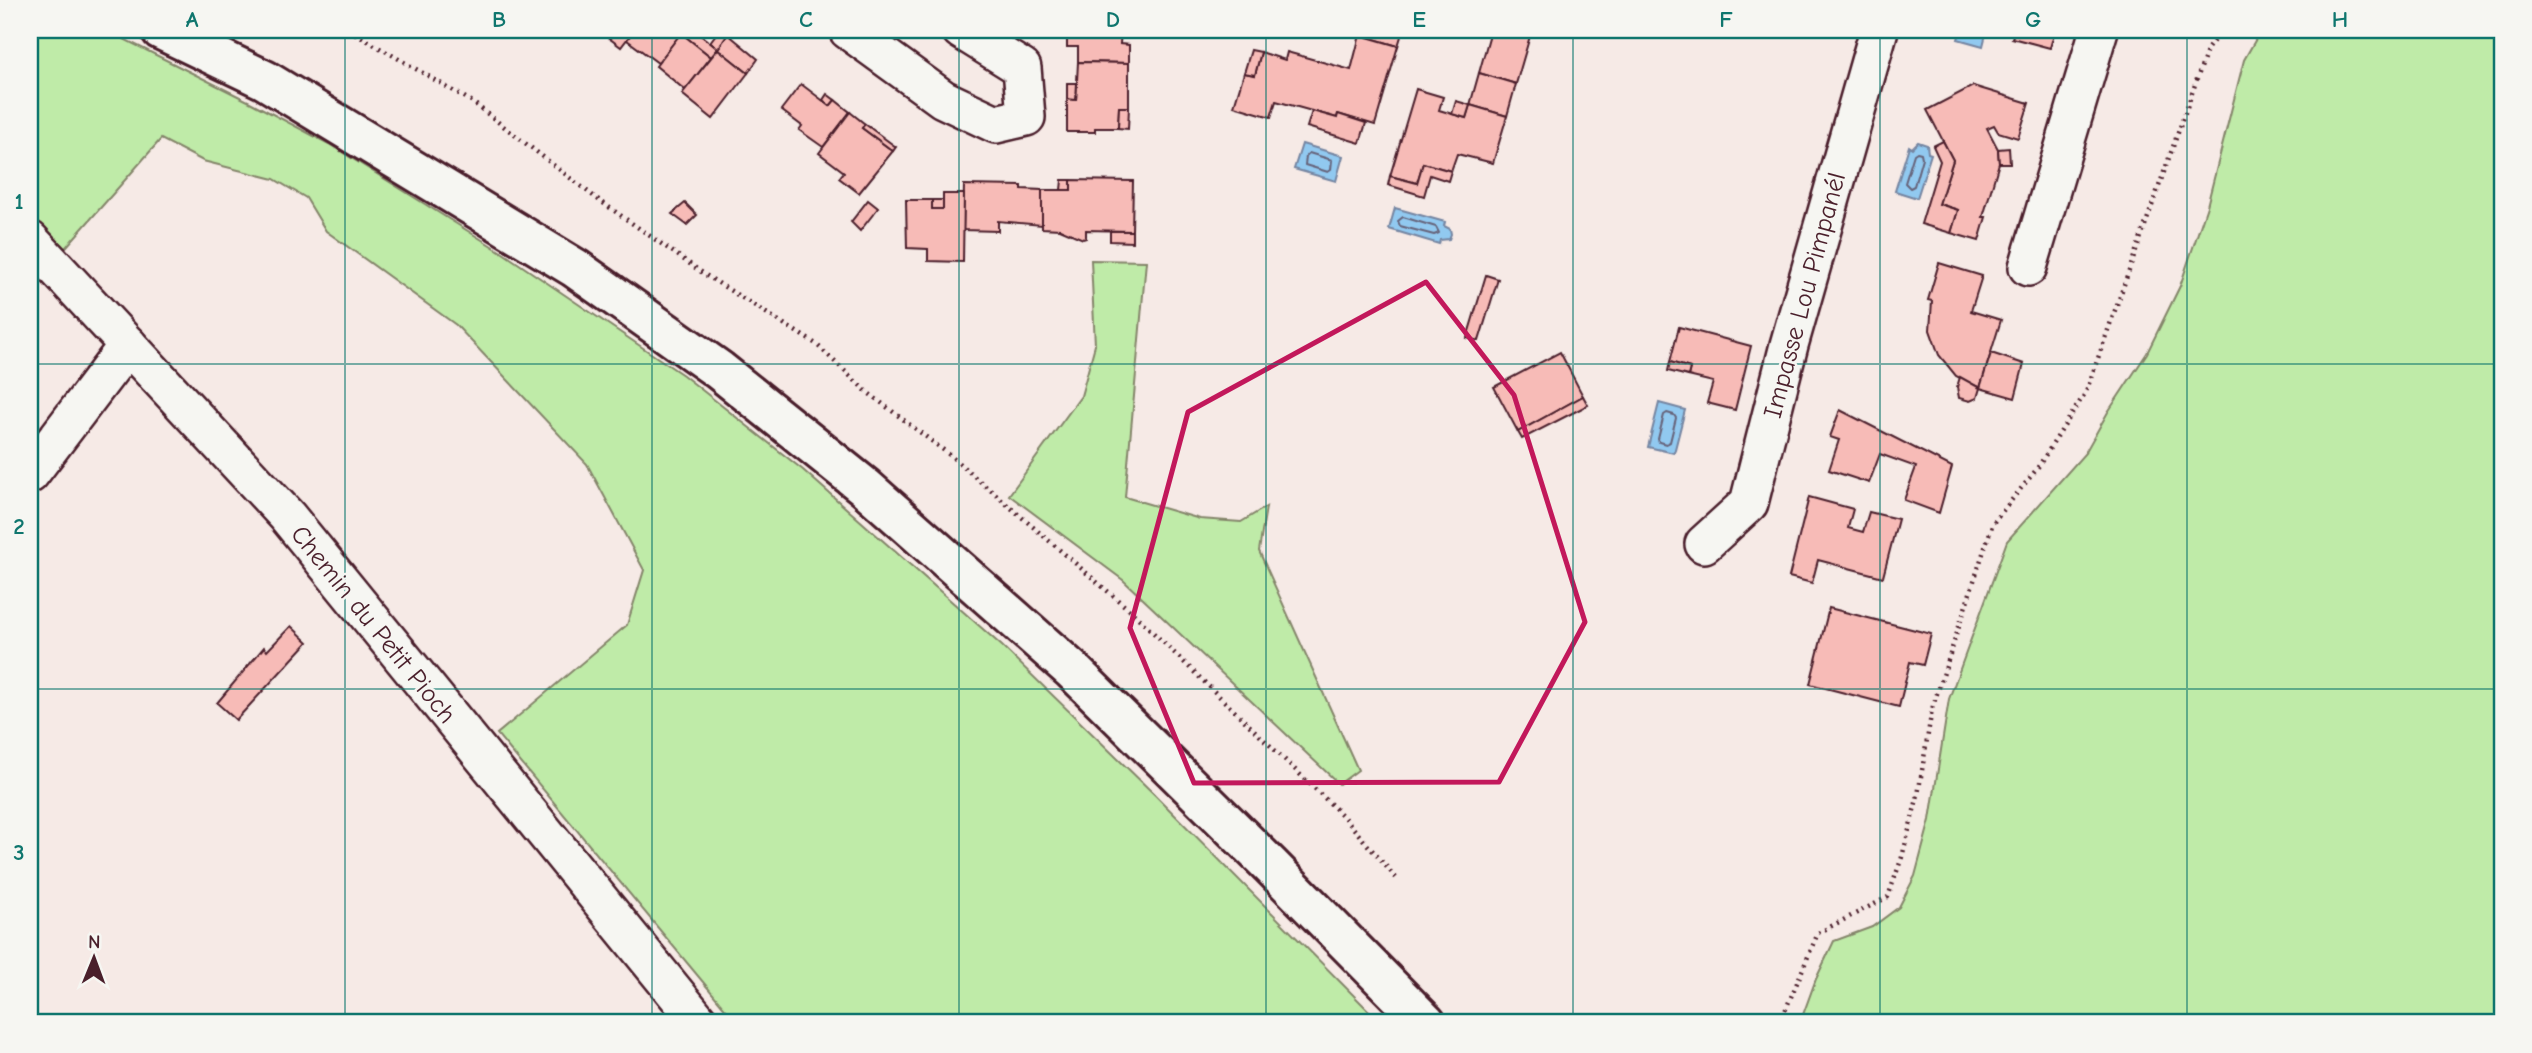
<svg xmlns="http://www.w3.org/2000/svg" width="2532" height="1053" viewBox="0 0 2532 1053" font-family="'Comic Neue',sans-serif">
<style>
.green{fill:#bfeba8;stroke:#84856a;stroke-width:2}
.water{fill:#91c9f0;stroke:#7585a1;stroke-width:2}
.lines{fill:none;stroke-linecap:round;stroke-linejoin:round}
.shore{stroke:#66637a;stroke-width:2}
.building{fill:#f7bbb7;stroke:#4a1f2b;stroke-width:2}
.minor-casing{stroke:#4a1f2b;stroke-width:42}
.highway-casing{stroke:#4a1f2b;stroke-width:44}
.path{stroke:#4a1f2b;stroke-width:4.5;stroke-dasharray:2 5;stroke-linecap:butt}
.minor{stroke:#f6f6f2;stroke-width:37}
.highway{stroke:#f6f6f2;stroke-width:38}
.marked{fill:none;stroke:#c2185b;stroke-width:5;stroke-linejoin:round}
.grid{fill:none;stroke:#0f766e;stroke-width:2;stroke-opacity:0.55}
.labels{text-anchor:middle;stroke-width:5;stroke-linejoin:round;paint-order:stroke}
.street-label{font-size:26px;fill:#4a1f2b;stroke:#f6f6f2}
.neatline{fill:none;stroke:#0f766e;stroke-width:2.5}
.grid-label{font-size:23px;text-anchor:middle;font-weight:bold;fill:#0f766e}
</style>
<rect width="100%" height="100%" fill="#f6eae6"/>
<filter id="ink" filterUnits="userSpaceOnUse"><feTurbulence type="fractalNoise" baseFrequency=".0143" numOctaves="2"/><feDisplacementMap in="SourceGraphic" scale="14" xChannelSelector="R" yChannelSelector="G"/><feConvolveMatrix kernelMatrix="1 2 1 2 8 2 1 2 1" color-interpolation-filters="sRGB"/></filter>
<g filter="url(#ink)">
<g class="green">
<polygon points="30,30 106,30 248,101 329,144 503,253 683,375 803,470 1002,646 1154,794 1381,1023 737,1023 497,734 627,625 644,570 587,464 456,325 326,231 306,198 274,179 203,161 161,139 60,254 30,224"/>
<polygon points="2261,30 2502,30 2502,1023 1800,1023 1816,979 1834,941 1872,927 1899,907 1915,876 1930,820 1949,699 2007,541 2085,453 2108,412 2147,353 2180,286 2207,206 2244,60"/>
<polygon points="1091,260 1146,261 1125,497 1200,519 1241,522 1266,507 1259,551 1358,770 1339,784 1123,580 1009,495 1081,396 1095,345"/>
</g>
<g class="water">
<polygon points="1961,30 1987,30 1983,46 1958,39"/>
<polygon points="1918,142 1927,145 1928,153 1931,154 1917,198 1895,191 1909,146 1912,148"/>
<polygon points="1302,144 1343,156 1336,181 1294,169"/>
<polygon points="1395,208 1445,222 1444,226 1450,229 1451,234 1449,239 1440,240 1439,244 1389,229"/>
<polygon points="1659,403 1685,410 1674,453 1648,447"/>
</g>
<g class="lines">
<g class="shore">
<polygon points="1917,152 1921,153 1922,158 1914,186 1910,188 1905,183 1914,154"/>
<polygon points="1309,153 1332,160 1331,170 1328,172 1305,165 1306,156"/>
<polygon points="1403,217 1436,227 1439,233 1434,235 1400,226 1398,221"/>
<polygon points="1667,413 1674,415 1676,418 1670,442 1666,444 1659,442 1658,439 1664,415"/>
</g>
</g>
<g class="building">
<polygon points="598,30 634,30 621,47"/>
<polygon points="634,30 684,30 658,63 627,40"/>
<polygon points="684,30 694,30 718,49 711,57 681,33"/>
<polygon points="719,30 732,30 718,49 710,42"/>
<polygon points="1067,30 1121,30 1120,44 1129,45 1129,63 1078,62 1078,47 1067,47"/>
<polygon points="1362,30 1403,30 1398,46 1360,35"/>
<polygon points="1491,30 1508,30 1530,36 1516,84 1479,73"/>
<polygon points="2015,30 2055,30 2050,48 2012,38"/>
<polygon points="681,33 711,57 685,90 656,66"/>
<polygon points="728,34 758,59 748,73 718,49"/>
<polygon points="1360,35 1398,46 1375,125 1338,114 1337,118 1276,101 1271,117 1234,106 1244,73 1255,75 1261,52 1285,60 1287,52 1351,70"/>
<polygon points="718,49 748,73 713,119 682,94"/>
<polygon points="1251,50 1261,52 1255,75 1244,73"/>
<polygon points="1078,62 1129,63 1129,107 1119,107 1118,128 1095,128 1095,132 1067,132 1067,99 1076,100"/>
<polygon points="1479,73 1516,84 1507,116 1470,105"/>
<polygon points="1067,83 1077,83 1076,100 1067,99"/>
<polygon points="801,84 830,106 835,100 850,112 823,147 799,130 802,126 781,110"/>
<polygon points="1973,86 2029,103 2018,138 1998,132 1994,125 1987,128 1998,149 1999,163 1983,217 1986,217 1979,241 1951,233 1958,210 1939,204 1953,160 1927,110"/>
<polygon points="1416,89 1443,97 1439,110 1466,118 1470,105 1507,116 1493,163 1457,154 1451,171 1423,163 1417,183 1390,176"/>
<polygon points="827,94 835,100 830,106 823,100"/>
<polygon points="1456,101 1470,105 1466,118 1452,114"/>
<polygon points="1119,107 1129,107 1128,129 1118,128"/>
<polygon points="1312,111 1337,118 1338,114 1366,123 1360,143 1307,127"/>
<polygon points="850,112 865,124 862,128 893,151 859,193 839,178 844,172 819,153"/>
<polygon points="865,124 896,147 893,151 862,128"/>
<polygon points="1943,141 1953,160 1939,204 1958,210 1951,233 1921,224 1940,161 1933,146"/>
<polygon points="2009,148 2010,163 1999,163 1998,149"/>
<polygon points="1423,163 1451,171 1448,181 1430,175 1424,196 1388,185 1390,176 1417,183"/>
<polygon points="1062,180 1071,180 1071,190 1061,190"/>
<polygon points="1071,180 1133,181 1132,231 1086,230 1086,238 1083,239 1060,229 1042,228 1042,190 1071,190"/>
<polygon points="964,185 1022,186 1022,189 1042,190 1042,225 998,221 998,231 963,230"/>
<polygon points="943,194 964,194 963,262 928,261 928,249 907,248 906,200 932,200 932,209 943,209"/>
<polygon points="868,200 878,208 860,231 851,222"/>
<rect x="932" y="200" width="11" height="9"/>
<polygon points="685,203 697,215 687,225 672,214"/>
<polygon points="1110,231 1132,231 1132,242 1110,241"/>
<polygon points="1939,263 1982,276 1971,311 2001,320 1980,388 1956,376 1939,355 1930,330 1932,301 1928,300"/>
<polygon points="1486,275 1498,279 1479,341 1467,338"/>
<polygon points="1679,327 1751,346 1735,410 1707,403 1713,382 1688,376 1690,368 1670,362"/>
<polygon points="1560,352 1583,396 1518,432 1494,387"/>
<polygon points="1991,353 2024,364 2015,398 1980,388"/>
<polygon points="1670,362 1690,368 1688,376 1668,371"/>
<polygon points="1960,377 1980,388 1977,398 1970,401 1959,398 1957,387"/>
<polygon points="1583,396 1588,405 1522,439 1518,432"/>
<polygon points="1840,410 1952,467 1939,513 1904,500 1916,467 1880,454 1869,483 1829,470 1839,440 1830,437"/>
<polygon points="1809,497 1853,509 1848,528 1863,532 1869,512 1898,519 1883,577 1818,560 1812,583 1789,577"/>
<polygon points="1829,608 1931,634 1923,665 1910,662 1899,707 1810,684"/>
<polygon points="291,626 308,642 236,720 217,703 264,647 267,651"/>
</g>
<g class="lines">
<g class="minor-casing">
<g id="minor">
<polyline points="848,30 943,99 996,124 1026,117 1022,68 961,30"/>
<polyline points="30,240 287,516 700,1023"/>
<polyline points="2028,267 2099,30"/>
<polyline points="30,474 128,345"/>
<polyline points="1704,544 1749,503 1789,345 1879,30"/>
</g>
</g>
<g class="highway-casing">
<polyline id="highway" points="161,30 265,80 575,268 719,370 865,487 1072,670 1271,866 1426,1023"/>
</g>
<g class="path">
<polyline points="349,30 471,101 596,198 707,276 816,344 867,392 946,452 1133,613 1342,815 1397,879"/>
<polyline points="1780,1023 1818,933 1888,897 1902,857 1918,795 1932,709 1993,523 2036,470 2086,392 2208,48 2222,30"/>
</g>
<use href="#minor" class="minor"/>
<use href="#highway" class="highway"/>
</g>
</g>
<path class="marked" d="M1426,282L1514,395L1585,622L1499,782L1194,783L1130,628L1188,412Z"/>
<path class="grid" d="M345,30V1023M652,30V1023M959,30V1023M1266,30V1023M1573,30V1023M1880,30V1023M2187,30V1023M30,364H2502M30,689H2502"/>
<g class="labels">
<g class="street-label">
<text transform="translate(1804 295) rotate(-75)" y="9">Impasse Lou Pimpanél</text>
<text transform="translate(374 624) rotate(51)" y="9">Chemin du Petit Pioch</text>
</g>
</g>
<rect width="2532" height="1053" fill="none" stroke="#f6f6f2" stroke-width="77"/>
<g transform="translate(94 958) rotate(1)" stroke="#f6f6f2" stroke-width="5" paint-order="stroke">
<path d="M0-5L12 26L0 18L-12 26Z" fill="#4a1f2b"/>
<text y="-10" font-size="19" font-weight="bold" text-anchor="middle" fill="#4a1f2b">N</text>
</g>
<rect x="38" y="38" width="2456" height="976" class="neatline"/>
<g class="grid-label">
<text x="192" y="27">A</text>
<text x="499" y="27">B</text>
<text x="806" y="27">C</text>
<text x="1113" y="27">D</text>
<text x="1419" y="27">E</text>
<text x="1726" y="27">F</text>
<text x="2033" y="27">G</text>
<text x="2340" y="27">H</text>
<text x="19" y="209">1</text>
<text x="19" y="534">2</text>
<text x="19" y="860">3</text>
</g>
</svg>
